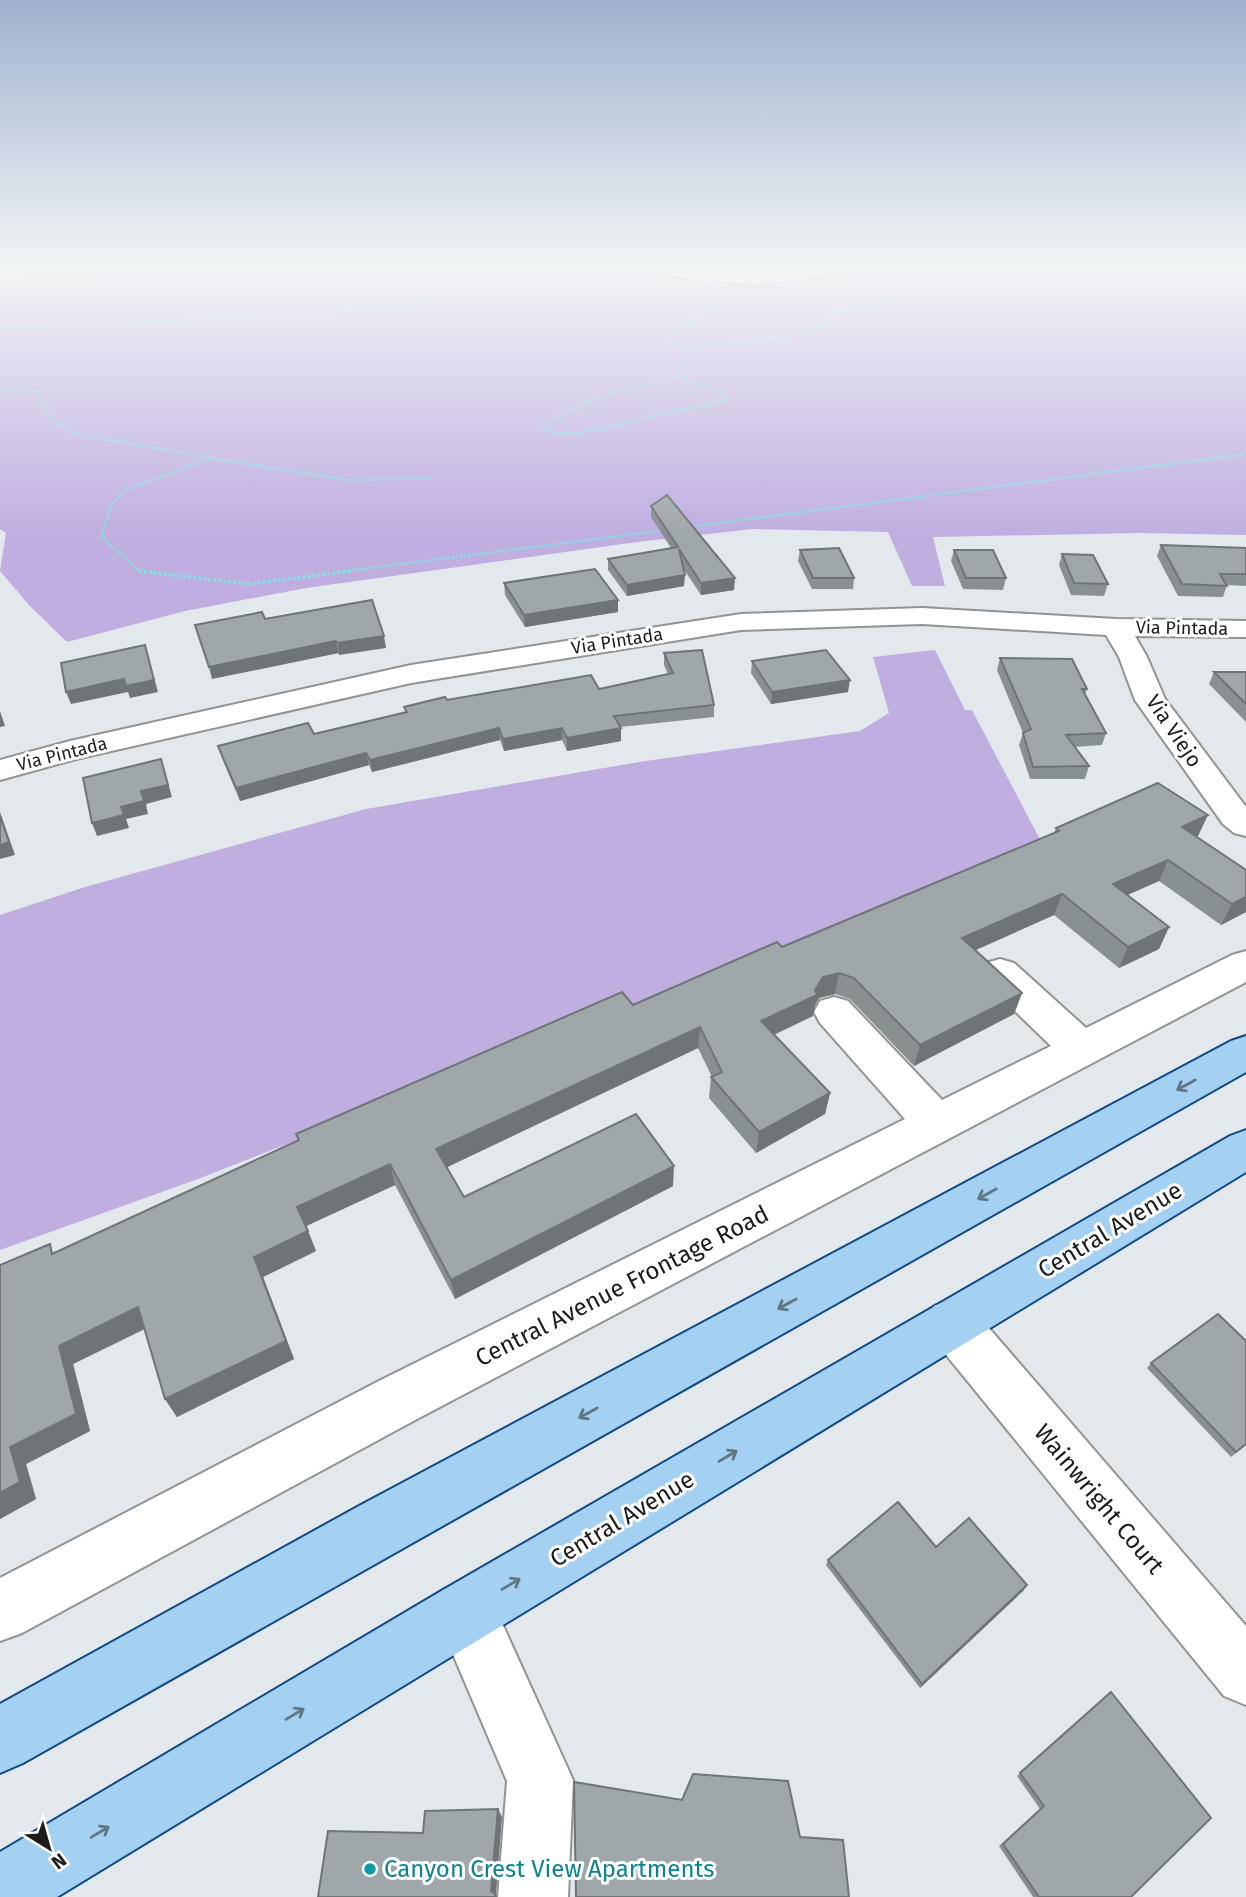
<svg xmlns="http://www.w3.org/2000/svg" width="1246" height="1897" viewBox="0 0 1246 1897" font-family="'Fira Sans',sans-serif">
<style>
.grass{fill:#c0aee1}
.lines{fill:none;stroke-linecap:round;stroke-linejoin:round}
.minor-casing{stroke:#939393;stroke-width:4}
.major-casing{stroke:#114984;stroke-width:4}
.path-far2{stroke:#78e9e3;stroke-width:2;stroke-dasharray:2 2;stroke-linecap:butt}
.path-far1{stroke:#78e9e3;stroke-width:2.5;stroke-dasharray:2 2;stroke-linecap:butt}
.path{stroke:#78e9e3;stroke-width:3.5;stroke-dasharray:2.5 2.5;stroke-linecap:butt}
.minor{fill:#fff;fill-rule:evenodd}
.major{fill:#a4d1f1;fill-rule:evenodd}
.wall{fill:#899092}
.shaded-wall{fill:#6f7577}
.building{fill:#9fa7aa;stroke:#6f7577;stroke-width:2}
.oneway{stroke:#607686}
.culture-dot{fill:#0f9aa8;stroke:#fff;stroke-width:2.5}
.labels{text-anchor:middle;stroke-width:6;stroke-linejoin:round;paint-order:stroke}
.far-street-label{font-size:18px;fill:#1c1c1c;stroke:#fff}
.street-label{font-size:21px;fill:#1c1c1c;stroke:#fff}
.near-street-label{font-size:24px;fill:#1c1c1c;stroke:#fff}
.near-culture-label{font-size:24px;fill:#0d838f;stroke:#fff;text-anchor:start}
</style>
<rect width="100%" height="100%" fill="#e3e8ec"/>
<g class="grass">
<polygon points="162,269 1246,269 1246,535 1138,533 933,537 945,586 912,586 888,532 753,529 637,542 306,588 185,611 67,642 29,605 0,571 6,533 0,529 0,281"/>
<polygon points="935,650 965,710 972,710 1044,847 198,1179 0,1250 0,915 85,887 366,809 639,762 860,731 889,713 873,657"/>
</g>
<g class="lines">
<g class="minor-casing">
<g id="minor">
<path d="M659,269L752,273L844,269L842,272C784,287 719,287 661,272Z"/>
<polygon points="922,608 1116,619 1246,621 1246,637 1135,636 1147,657 1165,699 1246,807 1246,836 1234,833 1223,824 1135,700 1119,657 1106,635 922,624 741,630 411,683 76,759 0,780 0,760 70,741 411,665 741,614"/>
<polygon points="1246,951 1246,982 417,1419 22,1633 0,1641 0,1578 379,1381 905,1119 820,1023 814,1012 820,1001 834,997 848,1001 942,1100 1051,1046 986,983 980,973 986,963 1000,959 1014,963 1086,1028 1232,955"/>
<polygon points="952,1299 970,1306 1246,1626 1246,1705 1224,1696 934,1340 926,1323 934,1306"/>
<polygon points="465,1582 487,1590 573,1780 568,1897 498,1897 507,1781 435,1612 443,1590"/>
</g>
</g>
<g class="major-casing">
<g id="major">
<polygon points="1246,1036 1246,1072 23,1763 0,1773 0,1704 359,1506 1231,1041"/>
<polygon points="1246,1130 1246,1172 57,1897 0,1897 0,1852 443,1590 1230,1136"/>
</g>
</g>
<g class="path-far2">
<polyline points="587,269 644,278"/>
<polyline points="1058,271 1070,280"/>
<polyline points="0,290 289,269"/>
<polyline points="0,328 303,315 561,288 648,282"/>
<polyline points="685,348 780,338 826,326 833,312 1061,269"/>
<polyline points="679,377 688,350 666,340 719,300"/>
<polyline points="0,387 39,391 42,402"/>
<polyline points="585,402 625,389 679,377 728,395 720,402"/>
</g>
<g class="path-far1">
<polyline points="42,401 46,414 72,433 211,458 123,491 110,508 101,536 140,572"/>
<polyline points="589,401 542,426 554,433 576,434 722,401"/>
<polyline points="211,458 347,480 433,478"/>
<polyline points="688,527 1246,454"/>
<polyline points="337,572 666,530"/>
</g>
<polyline class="path" points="139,571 248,584 351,571"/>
<use href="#minor" class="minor"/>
<use href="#major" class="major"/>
</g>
<g class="wall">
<polygon points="651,506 734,590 701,595 683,568 684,586 627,596 608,570 608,559 671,548 651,517"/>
<polygon points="1161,545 1246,548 1246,586 1227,585 1223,597 1178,596 1157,556"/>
<polygon points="800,550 854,578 853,589 812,589 798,561"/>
<polygon points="954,550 1006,578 1003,590 963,589 951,561"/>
<polygon points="1062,554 1108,584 1104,596 1071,595 1059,565"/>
<polygon points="504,583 618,600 618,612 525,627 505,595"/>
<polygon points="664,653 714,705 714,717 620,727 621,741 567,751 562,740 504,751 500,740 372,772 369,765 240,801 222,758 218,746 314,734 405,712 404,707 447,700 599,689 668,674 664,665"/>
<polygon points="1000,658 1087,689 1085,695 1106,733 1102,745 1074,747 1089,766 1085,779 1030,779 1019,745 1023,733 997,670"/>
<polygon points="752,661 848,692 771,704 751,673"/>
<polygon points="1214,672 1246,672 1246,722 1209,684"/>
<polygon points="1056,828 1198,836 1196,837 1246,912 1221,925 1159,881 1127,895 1169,927 1159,949 1119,968 1054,915 975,950 1022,993 1014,1014 914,1066 850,999 835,994 819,998 815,1005 813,1016 774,1035 830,1093 825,1114 756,1153 709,1098 711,1077 712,1077 698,1048 447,1167 464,1197 673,1186 455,1299 395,1185 306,1226 316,1251 263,1277 294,1359 177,1417 165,1399 145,1329 73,1364 90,1431 26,1464 36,1499 0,1519 0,1265 56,1252 299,1141 296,1134 633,1005 782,947 1054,833"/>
<polygon points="1246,1341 1246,1445 1231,1457 1147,1368 1151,1363"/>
<polygon points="936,1547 1024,1590 920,1688 826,1565 828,1560"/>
<polygon points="1111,1692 1131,1897 1033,1897 999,1846 1040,1809 1017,1776"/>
</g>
<g class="shaded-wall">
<polygon points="685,575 684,586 627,596 627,585"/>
<polygon points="735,578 734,590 701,595 701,583"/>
<polygon points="618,600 618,612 525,627 524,615"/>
<polygon points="384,636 386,648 339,655 337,643"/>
<polygon points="336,641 339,653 212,679 209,667"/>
<polygon points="145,645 158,692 130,698 128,692 71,704 66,692"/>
<polygon points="850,680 848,692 771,704 772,692"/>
<polygon points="0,711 5,726 0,727"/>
<polygon points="499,728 500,740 372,772 370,760"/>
<polygon points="562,728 562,740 504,751 503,739"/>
<polygon points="621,728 621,741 567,751 567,738"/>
<polygon points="366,753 369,765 240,801 236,788"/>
<polygon points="161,759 172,797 146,804 148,814 126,819 129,828 97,836 92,823 121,807 141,791"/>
<polygon points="0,812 15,855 0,859"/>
<polygon points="1208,815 1198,836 1173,848 1182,827"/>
<polygon points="1168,860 1159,881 1105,905 1113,884"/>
<polygon points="1062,894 1054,915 956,959 962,938"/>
<polygon points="1246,897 1246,912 1221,925 1232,904"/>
<polygon points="1169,927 1159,949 1119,968 1128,947"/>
<polygon points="839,973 835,994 819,998 815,1005 813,1016 758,1042 761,1021 815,990 823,977"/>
<polygon points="1022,993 1014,1014 914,1066 920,1045"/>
<polygon points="700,1027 698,1048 441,1170 436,1149"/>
<polygon points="830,1093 825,1114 756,1153 759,1132"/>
<polygon points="390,1164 395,1185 304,1227 297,1207"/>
<polygon points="674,1166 673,1186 455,1299 451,1280"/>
<polygon points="308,1231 316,1251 263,1277 294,1359 177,1417 165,1399 254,1257"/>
<polygon points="138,1307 150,1326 73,1364 90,1431 26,1464 36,1499 0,1519 0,1493 10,1447 59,1346"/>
<polygon points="1027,1585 1024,1590 920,1688 922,1684"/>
<polygon points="498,1809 502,1817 496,1894 497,1897 495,1897 491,1891"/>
</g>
<g class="building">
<polygon points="667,495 735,578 701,583 679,549 685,575 627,585 608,559 678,547 651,506"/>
<polygon points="1161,545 1246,548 1246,574 1220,574 1227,586 1182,584"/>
<polygon points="839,548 854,578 813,578 800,550"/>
<polygon points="954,550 993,550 1006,578 966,578"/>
<polygon points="1062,554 1093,555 1108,584 1074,583"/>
<polygon points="595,569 618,600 524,615 504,583"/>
<polygon points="372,600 384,636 337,643 336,641 209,667 195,625 262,612 265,619"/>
<polygon points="145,645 154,680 126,686 124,679 66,692 61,663"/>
<polygon points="702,650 714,705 614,716 621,728 567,738 562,728 503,739 499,728 370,760 366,753 236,788 218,746 308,723 314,734 407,712 404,707 445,697 447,700 591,675 599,689 673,673 664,653"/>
<polygon points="826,650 850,680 772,692 752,661"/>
<polygon points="1000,658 1072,659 1087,689 1082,689 1106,733 1066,735 1089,766 1033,767 1023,733 1031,729"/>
<polygon points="1214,672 1246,672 1246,704"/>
<polygon points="161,759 168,785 141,791 144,801 121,807 124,815 92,823 83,778"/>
<polygon points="1158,783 1208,815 1182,827 1246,870 1246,897 1232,904 1168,860 1113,884 1169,927 1128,947 1062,894 962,938 1022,993 920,1045 854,978 839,973 823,977 815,990 817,995 761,1021 830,1093 759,1132 711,1077 722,1072 700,1027 436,1149 464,1197 636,1114 674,1166 451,1280 390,1164 297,1207 308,1231 254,1257 286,1341 165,1399 138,1307 59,1346 76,1414 10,1447 20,1482 0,1493 0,1265 50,1244 52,1254 299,1140 296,1134 622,992 633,1005 777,942 782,947 1059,831 1056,828"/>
<polygon points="0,816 9,842 0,845"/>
<polygon points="1218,1314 1246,1341 1246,1444 1236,1452 1151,1363"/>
<polygon points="898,1502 936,1547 969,1518 1027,1585 922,1684 828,1560"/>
<polygon points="1111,1692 1211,1818 1131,1897 1039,1897 1003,1844 1044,1806 1020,1773"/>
<polygon points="693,1774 788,1781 800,1837 843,1840 849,1897 576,1897 574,1782 682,1800"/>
<polygon points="498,1809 491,1891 495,1894 495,1897 318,1897 328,1831 423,1833 425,1811"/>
</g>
<defs><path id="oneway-shaft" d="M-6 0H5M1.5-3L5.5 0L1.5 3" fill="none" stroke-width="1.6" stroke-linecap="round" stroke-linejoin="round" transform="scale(1.75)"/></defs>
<g class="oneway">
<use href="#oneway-shaft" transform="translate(1186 1085) rotate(151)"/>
<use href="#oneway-shaft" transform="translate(987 1194) rotate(151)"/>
<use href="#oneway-shaft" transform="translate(787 1304) rotate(151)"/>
<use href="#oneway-shaft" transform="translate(588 1413) rotate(151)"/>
<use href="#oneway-shaft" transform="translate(728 1456) rotate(-31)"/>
<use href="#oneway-shaft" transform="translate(511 1584) rotate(-31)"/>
<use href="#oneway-shaft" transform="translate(295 1714) rotate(-31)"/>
<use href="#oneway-shaft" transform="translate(100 1832) rotate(-31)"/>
</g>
<linearGradient id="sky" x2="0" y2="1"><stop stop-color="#a0b1ce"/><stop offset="0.5" stop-color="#f2f5f6"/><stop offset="1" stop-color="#f2f5f6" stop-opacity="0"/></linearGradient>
<rect width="1246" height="535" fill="url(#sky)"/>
<circle class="culture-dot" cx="370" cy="1869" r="7"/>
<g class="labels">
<g class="far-street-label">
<text transform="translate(1182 628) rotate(1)" y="6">Via Pintada</text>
<text transform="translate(617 641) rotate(-9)" y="6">Via Pintada</text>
<text transform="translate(62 754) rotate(-14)" y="6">Via Pintada</text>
</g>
<g class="street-label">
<text transform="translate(1174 731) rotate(56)" y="7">Via Viejo</text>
</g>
<g class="near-street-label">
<text transform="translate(1110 1230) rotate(-31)" y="8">Central Avenue</text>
<text transform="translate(622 1286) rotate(-27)" y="8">Central Avenue Frontage Road</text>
<text transform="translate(1099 1499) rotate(50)" y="8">Wainwright Court</text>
<text transform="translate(622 1519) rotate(-31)" y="8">Central Avenue</text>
</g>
<g class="near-culture-label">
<text x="384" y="1877">Canyon Crest View Apartments</text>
</g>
</g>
<g transform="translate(49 1848) rotate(143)" stroke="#ffffff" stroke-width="5" paint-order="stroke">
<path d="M0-5L12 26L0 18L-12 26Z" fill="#1c1c1c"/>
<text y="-10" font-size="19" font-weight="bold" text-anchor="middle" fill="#1c1c1c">N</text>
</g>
</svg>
